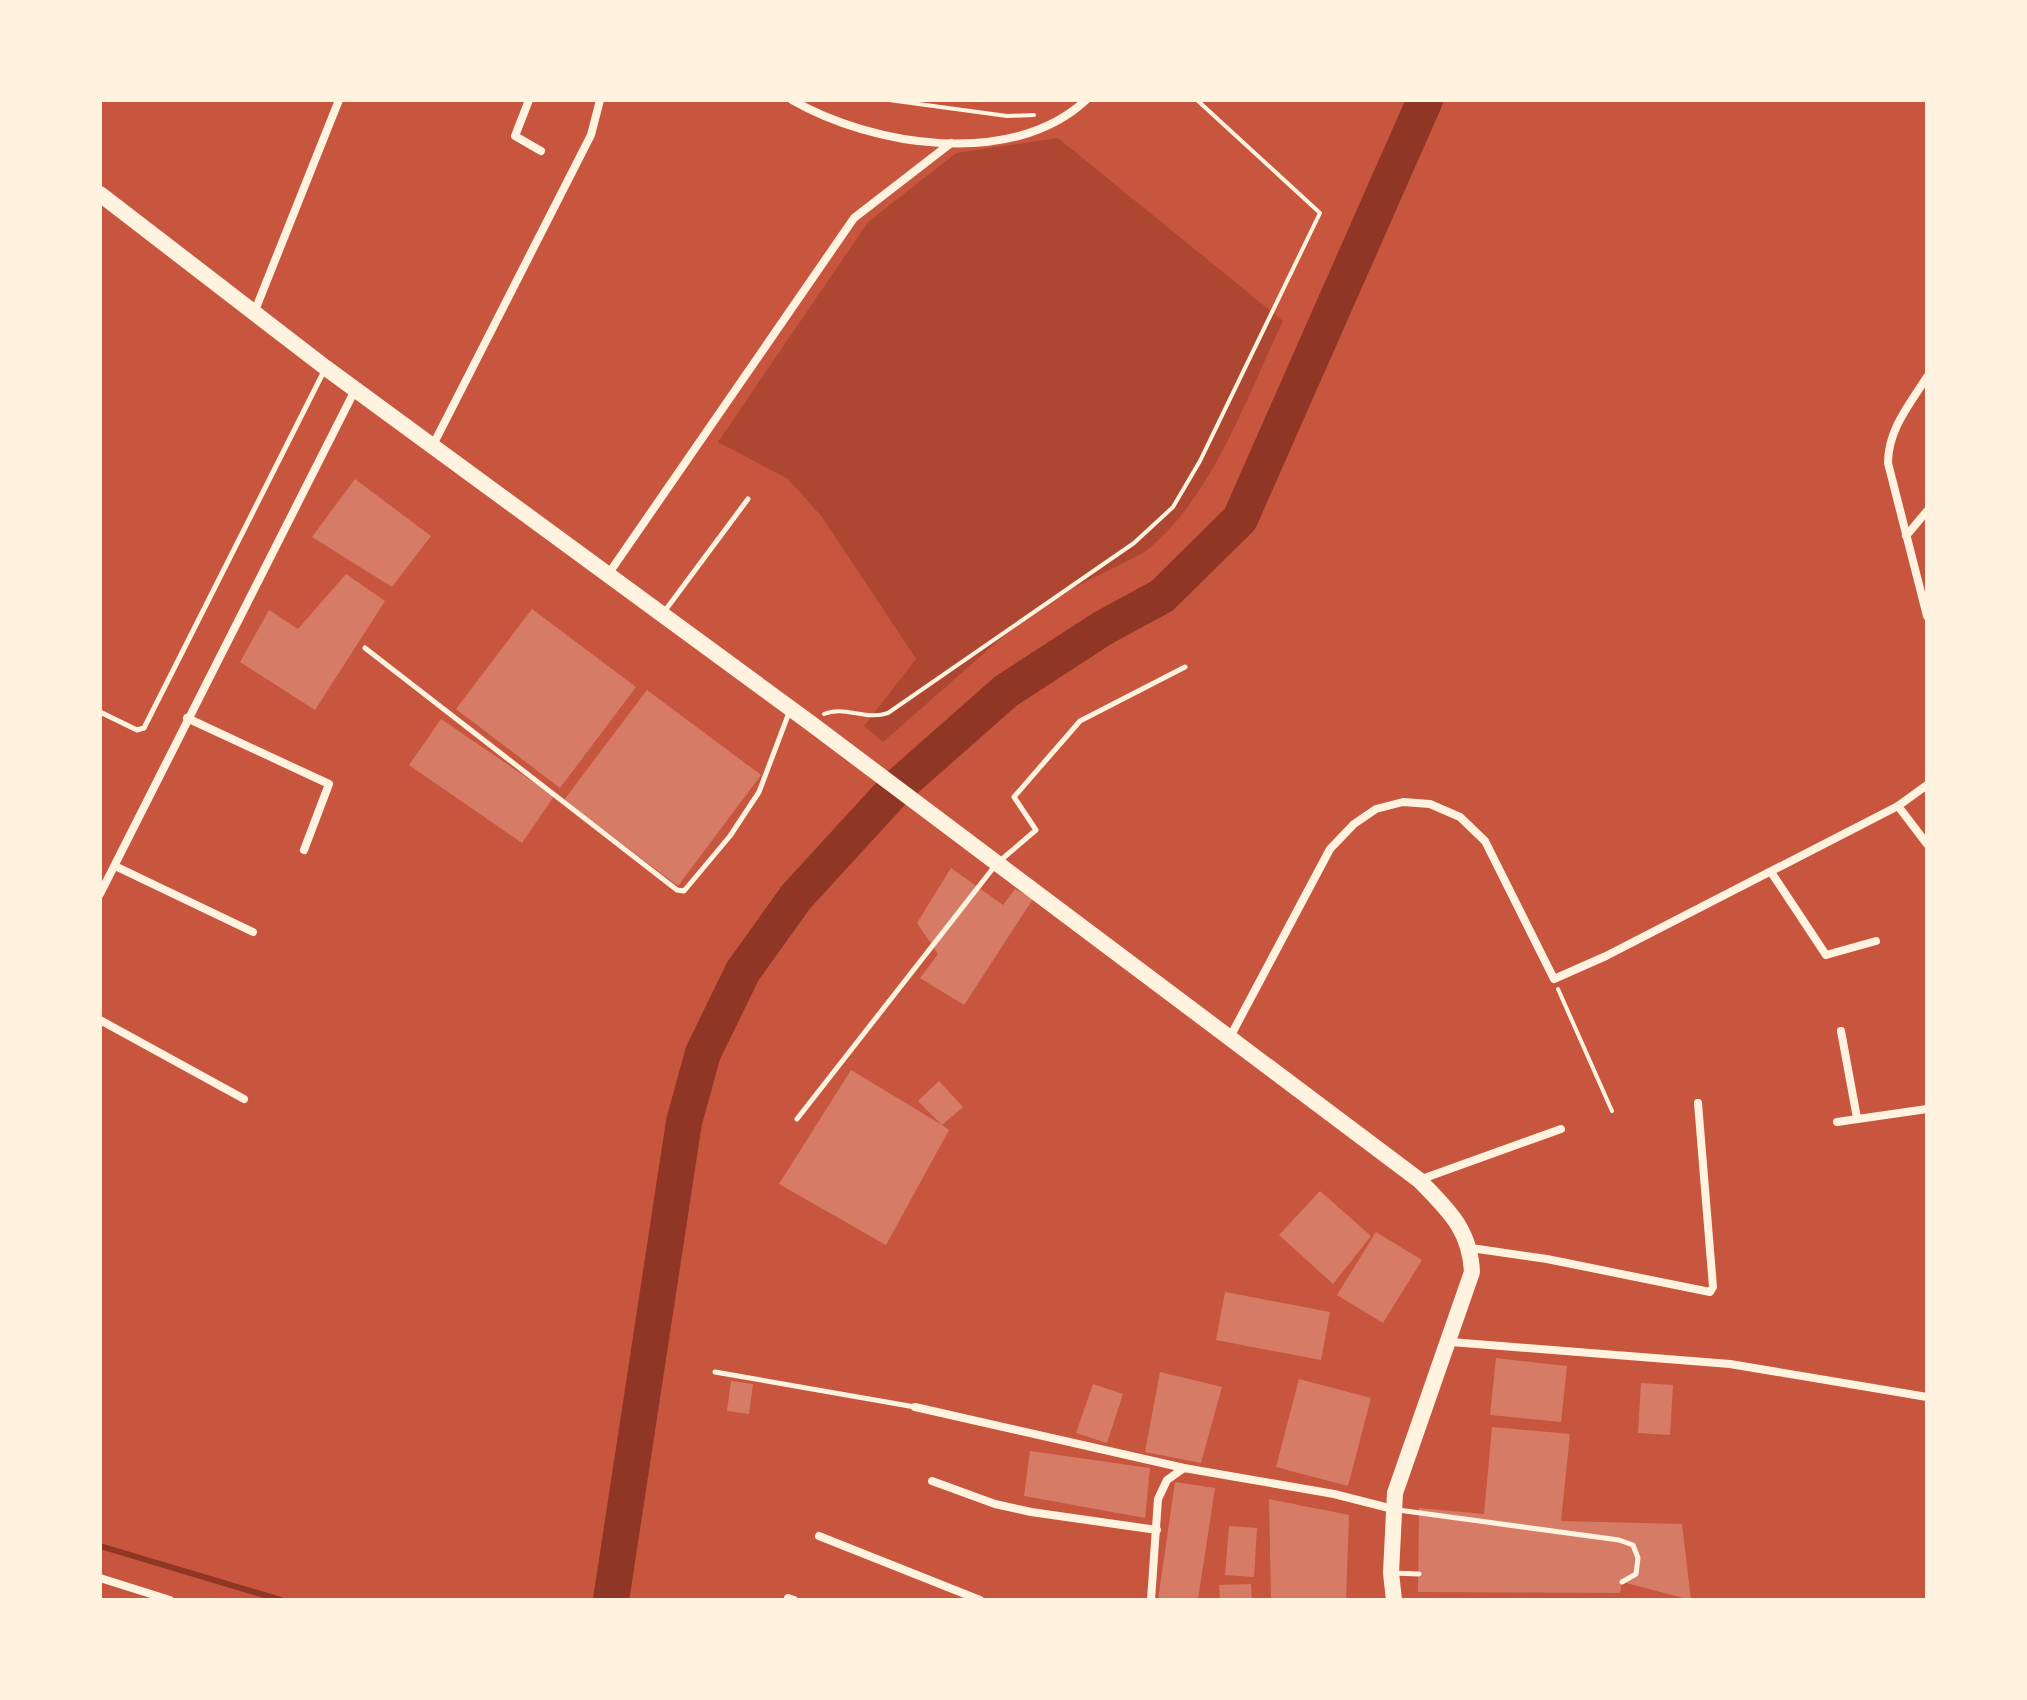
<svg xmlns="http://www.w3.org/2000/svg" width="2027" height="1700" viewBox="0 0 2027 1700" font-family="'Exo 2',sans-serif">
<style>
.green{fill:#ae4732}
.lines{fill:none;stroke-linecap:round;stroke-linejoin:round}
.stream{stroke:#8f3625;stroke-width:6}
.river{stroke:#8f3625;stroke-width:36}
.building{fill:#d67c66}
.path{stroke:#fff3e0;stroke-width:4}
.service{stroke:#fff3e0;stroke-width:5}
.minor{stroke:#fff3e0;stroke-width:8}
.primary{stroke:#fff3e0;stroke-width:16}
</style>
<rect width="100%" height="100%" fill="#c8553d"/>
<path class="green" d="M1058,138L1283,321C1246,397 1212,501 1143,553L1038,606L883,742L864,726L916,659L822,517L788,479L718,442L868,222L956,153Z"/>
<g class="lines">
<polyline class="stream" points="100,1546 281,1600"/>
<polyline class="river" points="611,1600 684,1122 703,1053 743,971 796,897 895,789 1006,691 1103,628 1162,596 1240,519 1425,100"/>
</g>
<g class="building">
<polygon points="355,479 431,536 392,587 312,537"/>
<polygon points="346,574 385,601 315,710 240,662 269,610 298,629"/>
<polygon points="532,609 636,687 560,788 456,709"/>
<polygon points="647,690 761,775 678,886 564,800"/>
<polygon points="441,719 554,796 522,843 409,765"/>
<polygon points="951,868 1003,905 1015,889 1033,899 964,1005 920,978 938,954 917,923"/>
<polygon points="851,1070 942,1125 918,1101 939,1081 963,1107 942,1125 949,1130 886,1245 779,1184"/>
<polygon points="1320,1191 1371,1236 1333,1284 1279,1235"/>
<polygon points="1376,1232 1422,1260 1383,1323 1337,1295"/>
<polygon points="1225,1292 1330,1312 1321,1360 1216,1340"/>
<polygon points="1496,1358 1567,1366 1561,1422 1490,1415"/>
<polygon points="1160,1372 1222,1387 1201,1463 1145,1452"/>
<polygon points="1299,1379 1371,1398 1348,1486 1276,1467"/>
<polygon points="731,1381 753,1384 749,1414 727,1411"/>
<polygon points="1641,1383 1673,1385 1670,1435 1638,1433"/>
<polygon points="1093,1384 1123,1394 1107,1443 1076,1433"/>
<polygon points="1492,1427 1570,1434 1561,1521 1682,1524 1691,1600 1622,1582 1620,1593 1418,1592 1419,1508 1484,1514"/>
<polygon points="1030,1451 1150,1468 1145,1518 1024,1496"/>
<polygon points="1175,1482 1215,1488 1198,1600 1158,1600"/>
<polygon points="1269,1499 1349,1515 1346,1600 1271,1600"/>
<polygon points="1229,1526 1257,1528 1254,1577 1225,1575"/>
<polygon points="1251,1584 1252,1600 1220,1600 1219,1585"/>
</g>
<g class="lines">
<g class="path">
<polyline points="889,100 1007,116 1034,115"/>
<path d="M824,714C844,705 866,721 888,713L1134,543L1173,507L1200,461L1320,213L1197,100"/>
<polyline points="1558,989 1612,1111"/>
</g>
<g class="service">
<polyline points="664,612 748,499"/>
<polyline points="365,648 677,890 684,891 730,836 759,792 790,710"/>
<polyline points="100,712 137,730 144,728 325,369"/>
<polyline points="1001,860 1036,830 1014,797 1080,721 1185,667"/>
<polyline points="797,1119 994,867"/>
<polyline points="715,1372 915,1407"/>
<polyline points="1398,1510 1619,1540 1633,1545 1638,1558 1636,1574 1622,1582"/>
<polyline points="1392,1573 1419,1574"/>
</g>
<g class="minor">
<polyline points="529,100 515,136 541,151"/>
<path d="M792,100C872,146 1012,169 1086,100"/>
<polyline points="254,313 339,100"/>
<path d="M1927,377C1909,405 1888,430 1888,463L1927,616"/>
<polyline points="432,447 591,135 600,100"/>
<polyline points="1906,536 1927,511"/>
<polyline points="607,576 854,218 951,143"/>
<polyline points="187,718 329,784 304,850"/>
<polyline points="1898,806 1927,844"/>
<polyline points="115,866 253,932"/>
<polyline points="1771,872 1826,955 1876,941"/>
<polyline points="100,894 355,390"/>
<polyline points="100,1020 244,1099"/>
<polyline points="1841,1031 1857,1118"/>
<polyline points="1229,1039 1330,849 1354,824 1376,809 1403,802 1430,804 1460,817 1485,841 1554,979 1606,956 1898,806 1927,785"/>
<polyline points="1837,1122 1927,1109"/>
<polyline points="1419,1180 1561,1129"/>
<polyline points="1471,1248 1547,1259 1710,1292 1713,1287 1698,1103"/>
<polyline points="1451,1342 1730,1364 1927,1397"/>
<polyline points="915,1407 1184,1468"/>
<polyline points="932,1481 995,1504 1031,1512 1157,1530"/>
<polyline points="819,1536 980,1600"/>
<polyline points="100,1578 170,1600"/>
<polyline points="788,1598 794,1600"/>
<polyline points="1151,1600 1158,1499 1167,1480 1184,1468 1334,1494 1393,1509"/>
</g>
<path class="primary" d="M100,194L326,368L809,722L1419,1180C1448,1210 1470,1229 1472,1272L1395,1493L1391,1573L1394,1600"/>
</g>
<rect width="2027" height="1700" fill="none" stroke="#fff3e0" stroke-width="204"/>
</svg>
